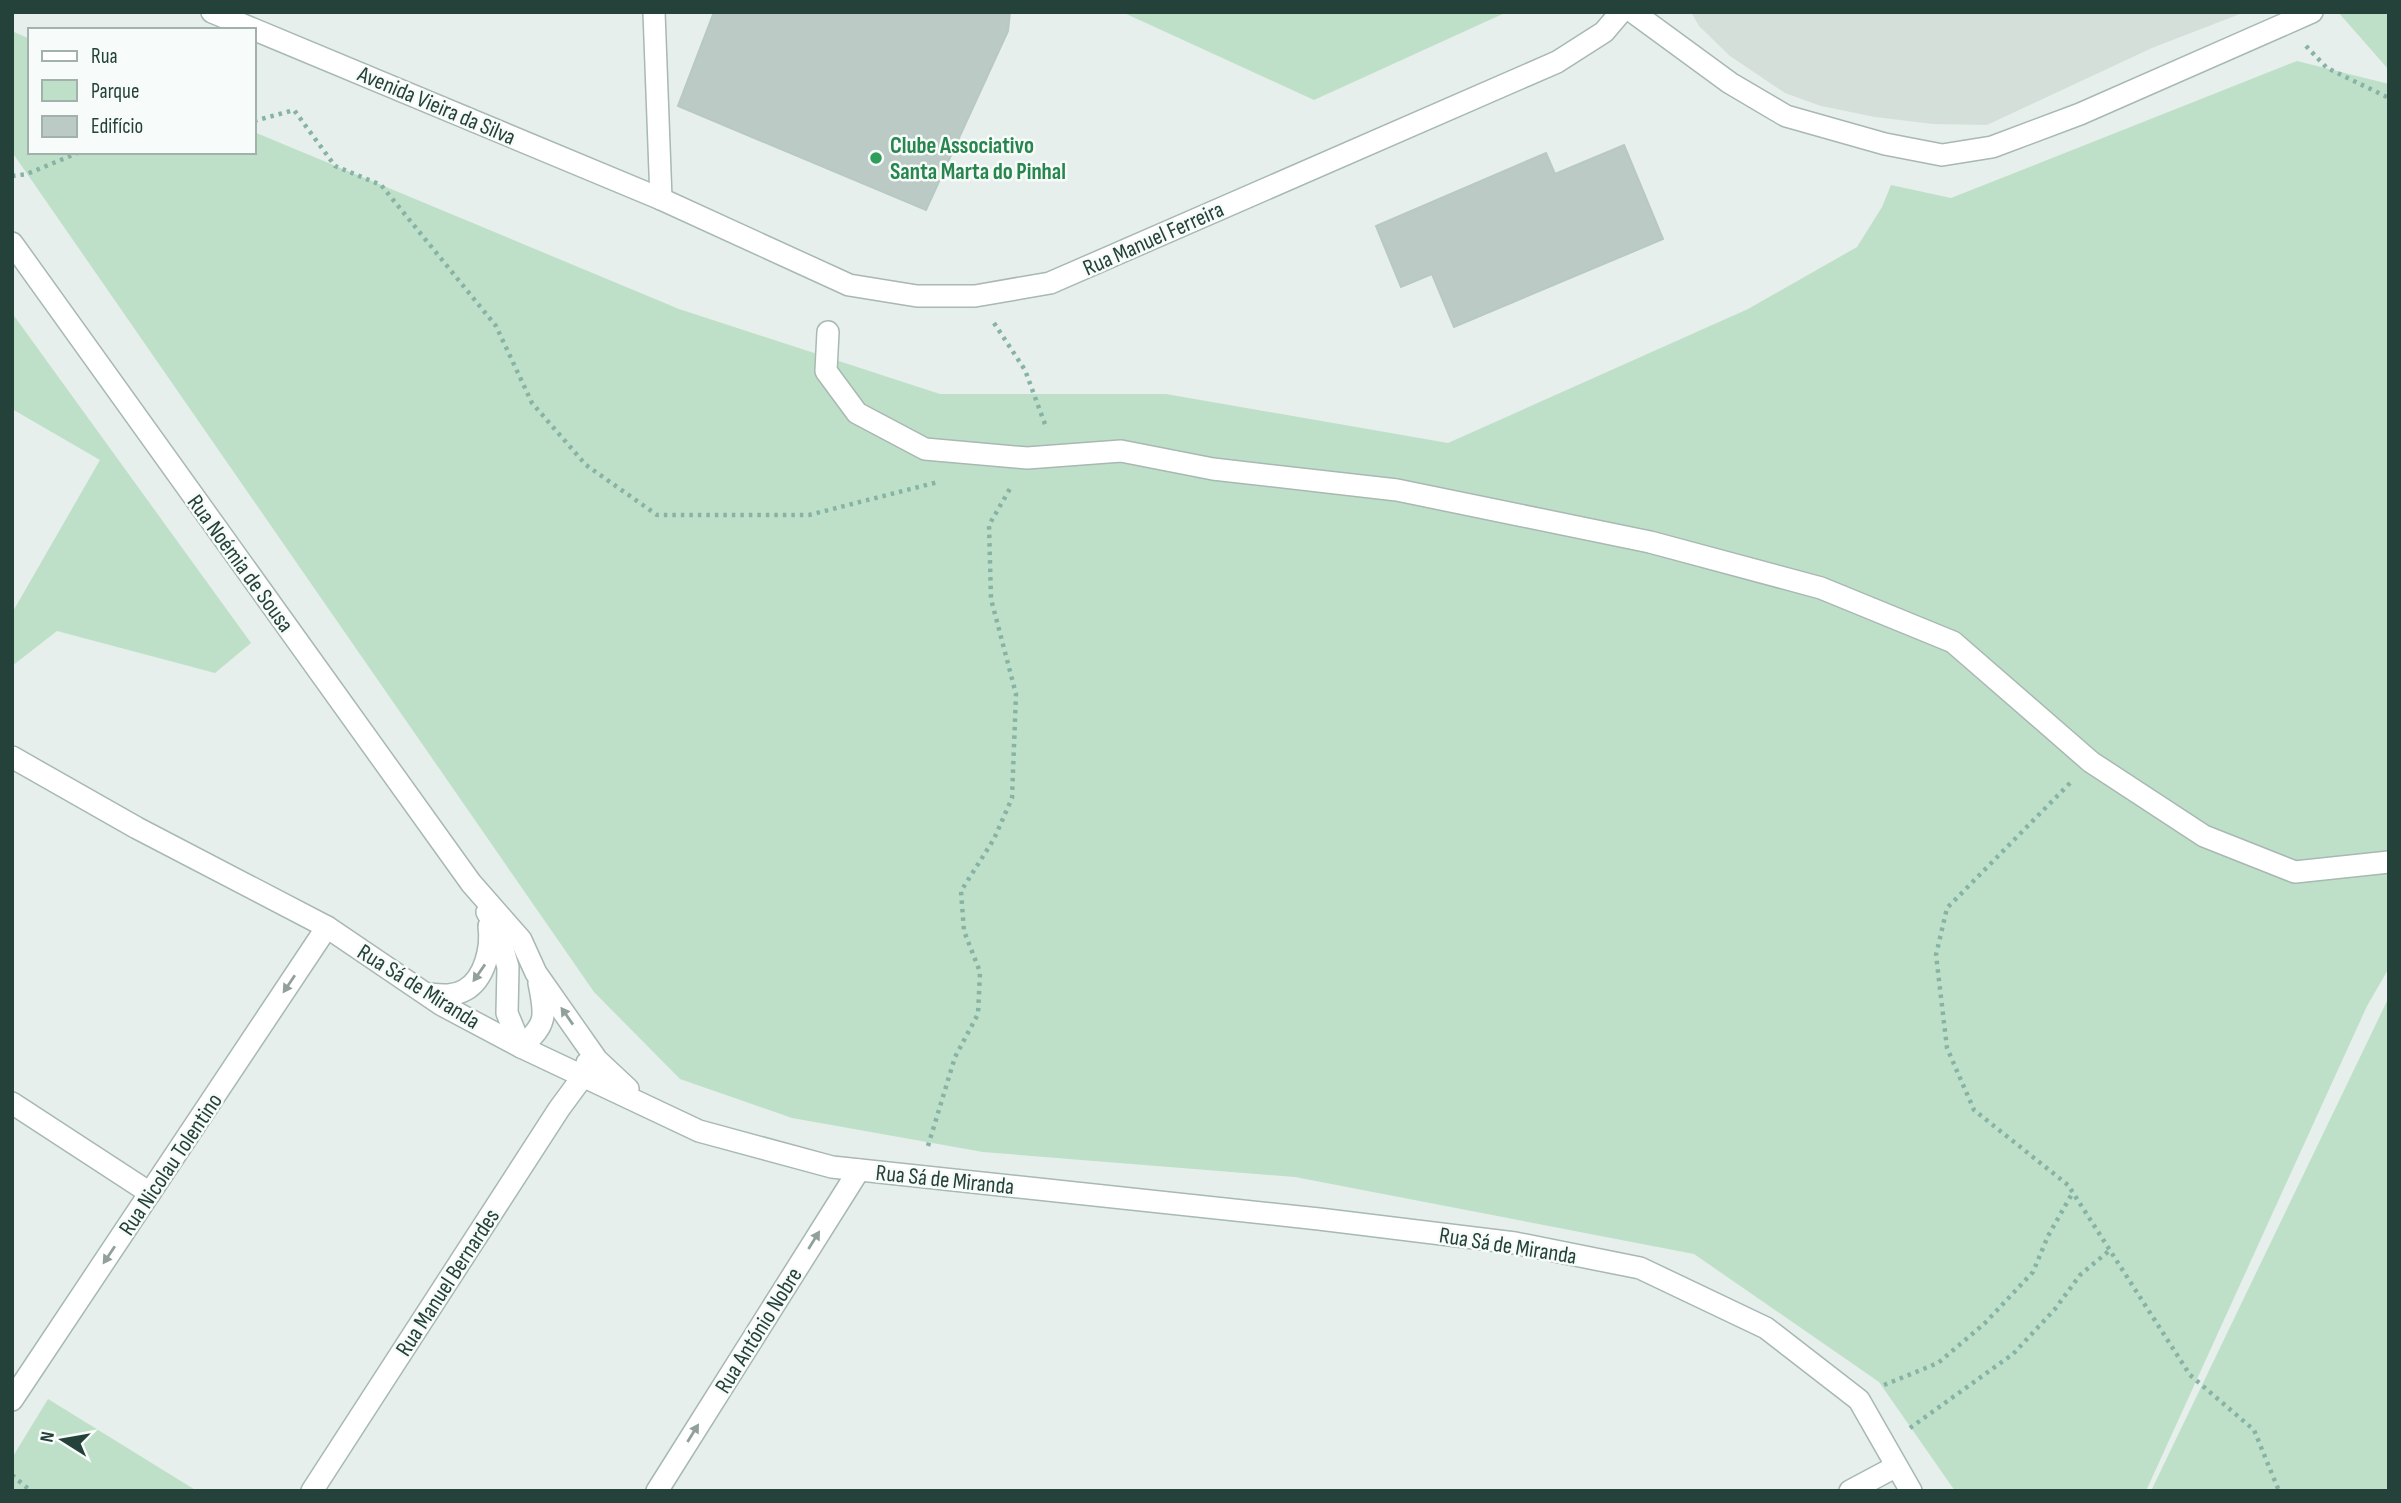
<svg xmlns="http://www.w3.org/2000/svg" width="2401" height="1503" viewBox="0 0 2401 1503" font-family="'Sofia Sans Condensed',sans-serif">
<style>
.built{fill:#d4dfda}
.green{fill:#bfe0c8}
.building{fill:#bbcac4;stroke:#b8c9c2;stroke-width:2}
.lines{fill:none;stroke-linecap:round;stroke-linejoin:round}
.minor-casing{stroke:#a8b8b2;stroke-width:24}
.path{stroke:#86b3a5;stroke-width:4.5;stroke-dasharray:3.5 5;stroke-linecap:butt}
.minor{stroke:#fff;stroke-width:21}
.oneway{fill:#92a09c}
.leisure-dot{fill:#2e9e5b;stroke:#f7fbf9;stroke-width:2.5}
.labels{text-anchor:middle;stroke-width:5;stroke-linejoin:round;paint-order:stroke}
.street-label{font-size:23px;fill:#24423a;stroke:#f7fbf9}
.leisure-label{font-size:23px;font-weight:bold;fill:#27864d;stroke:#f7fbf9;text-anchor:start}
</style>
<rect width="100%" height="100%" fill="#e6efeb"/>
<polygon class="built" points="1691,12 2245,12 2152,48 1987,125 1933,124 1875,117 1821,106 1785,93 1730,56 1699,26"/>
<g class="green">
<polygon points="1122,12 1507,12 1314,100"/>
<polygon points="2338,12 2389,12 2389,70"/>
<polygon points="12,31 30,39 30,152 254,152 254,132 679,309 940,394 1166,394 1448,443 1748,309 1857,247 1882,207 1891,185 1951,198 2297,61 2389,84 2389,968 2367,1006 2146,1491 1955,1491 1879,1382 1694,1254 1295,1177 983,1152 792,1118 680,1079 594,992 12,152"/>
<polygon points="12,313 251,643 215,673 57,631 12,666 12,613 100,460 12,409"/>
<polygon points="2389,997 2389,1491 2151,1491"/>
<polygon points="48,1399 197,1491 12,1491 12,1458"/>
</g>
<g class="building">
<polygon points="714,12 1010,12 1008,31 926,210 678,106"/>
<polygon points="1624,145 1663,239 1454,327 1432,274 1401,287 1376,226 1546,153 1555,174"/>
</g>
<g class="lines">
<g class="minor-casing">
<g id="minor">
<polyline points="212,12 661,199 849,285 917,296 975,296 1050,283 1557,62 1604,32 1621,12"/>
<polyline points="654,12 661,199"/>
<polyline points="1633,12 1730,83 1786,116 1885,144 1942,155 1992,147 2080,114 2312,12"/>
<polyline points="12,243 471,883 521,940 536,973 597,1060 628,1089"/>
<polyline points="828,332 826,371 857,413 925,449 1027,458 1121,451 1213,469 1397,490 1650,542 1821,588 1953,642 2091,762 2204,836 2295,872 2389,862"/>
<polyline points="12,757 137,828 327,927 442,1005 521,1047 699,1131 832,1167 1319,1219 1515,1243 1640,1268 1766,1328 1859,1400 1911,1491"/>
<path d="M487,912L498,932L508,967L507,1013L521,1047C547,1024 546,1017 539,983"/>
<path d="M427,994C440,995 453,997 465,990C485,979 492,947 489,926"/>
<polyline points="12,1103 150,1193"/>
<polyline points="12,1400 327,927"/>
<polyline points="312,1491 559,1109 584,1075 587,1063"/>
<polyline points="657,1491 859,1170"/>
<polyline points="1850,1491 1895,1467"/>
</g>
</g>
<g class="path">
<polyline points="2306,46 2327,68 2389,98"/>
<polyline points="254,121 294,110 335,166 381,185 496,326 532,403 586,465 657,515 809,515 938,482"/>
<polyline points="12,176 27,174 80,152"/>
<polyline points="994,323 1025,370 1046,427"/>
<polyline points="2070,783 1947,908 1936,955 1947,1048 1974,1110 2068,1185 2190,1375 2254,1430 2279,1491"/>
<polyline points="928,1146 955,1057 978,1014 980,972 964,931 961,891 994,839 1012,798 1016,694 991,599 989,525 1011,487"/>
<polyline points="1884,1385 1938,1363 1985,1323 2033,1272 2048,1236 2073,1192"/>
<polyline points="1910,1428 2013,1354 2055,1309 2080,1275 2110,1250"/>
<polyline points="12,1475 31,1491"/>
</g>
<use href="#minor" class="minor"/>
</g>
<defs><path id="oneway-solid" d="M-6-.8H1V-3.2L6.5 0L1 3.2V.8H-6Z" transform="scale(1.75)"/></defs>
<g class="oneway">
<use href="#oneway-solid" transform="translate(479 973) rotate(125)"/>
<use href="#oneway-solid" transform="translate(289 984) rotate(124)"/>
<use href="#oneway-solid" transform="translate(567 1016) rotate(-125)"/>
<use href="#oneway-solid" transform="translate(814 1240) rotate(-58)"/>
<use href="#oneway-solid" transform="translate(109 1255) rotate(124)"/>
<use href="#oneway-solid" transform="translate(693 1433) rotate(-58)"/>
</g>
<circle class="leisure-dot" cx="876" cy="158" r="7"/>
<g class="labels">
<g class="street-label">
<text transform="translate(437 105) rotate(23)" y="8">Avenida Vieira da Silva</text>
<text transform="translate(1153 238) rotate(-24)" y="8">Rua Manuel Ferreira</text>
<text transform="translate(241 563) rotate(54)" y="8">Rua Noémia de Sousa</text>
<text transform="translate(419 986) rotate(32)" y="8">Rua Sá de Miranda</text>
<text transform="translate(170 1164) rotate(-56)" y="8">Rua Nicolau Tolentino</text>
<text transform="translate(945 1179) rotate(6)" y="8">Rua Sá de Miranda</text>
<text transform="translate(1508 1245) rotate(9)" y="8">Rua Sá de Miranda</text>
<text transform="translate(447 1282) rotate(-57)" y="8">Rua Manuel Bernardes</text>
<text transform="translate(758 1330) rotate(-58)" y="8">Rua António Nobre</text>
</g>
<g class="leisure-label">
<text x="890" y="153">Clube Associativo<tspan x="890" dy="26">Santa Marta do Pinhal</tspan></text>
</g>
</g>
<rect width="2401" height="1503" fill="none" stroke="#24423a" stroke-width="28"/>
<rect x="28" y="28" width="228" height="126" fill="#f7fbf9" stroke="#a3b1ad" stroke-width="2"/>
<rect x="42" y="51" width="35" height="10" fill="#ffffff" stroke="#a3b1ad" stroke-width="2"/>
<text x="91" y="63" font-size="21" fill="#24423a">Rua</text>
<rect x="42" y="80" width="35" height="21" fill="#bfe0c8" stroke="#a3b1ad" stroke-width="2"/>
<text x="91" y="98" font-size="21" fill="#24423a">Parque</text>
<rect x="42" y="116" width="35" height="21" fill="#bbcac4" stroke="#a3b1ad" stroke-width="2"/>
<text x="91" y="133" font-size="21" fill="#24423a">Edifício</text>
<g transform="translate(63 1440) rotate(281)" stroke="#f7fbf9" stroke-width="5" paint-order="stroke">
<path d="M0-5L12 26L0 18L-12 26Z" fill="#24423a"/>
<text y="-10" font-size="19" font-weight="bold" text-anchor="middle" fill="#24423a">N</text>
</g>
</svg>
